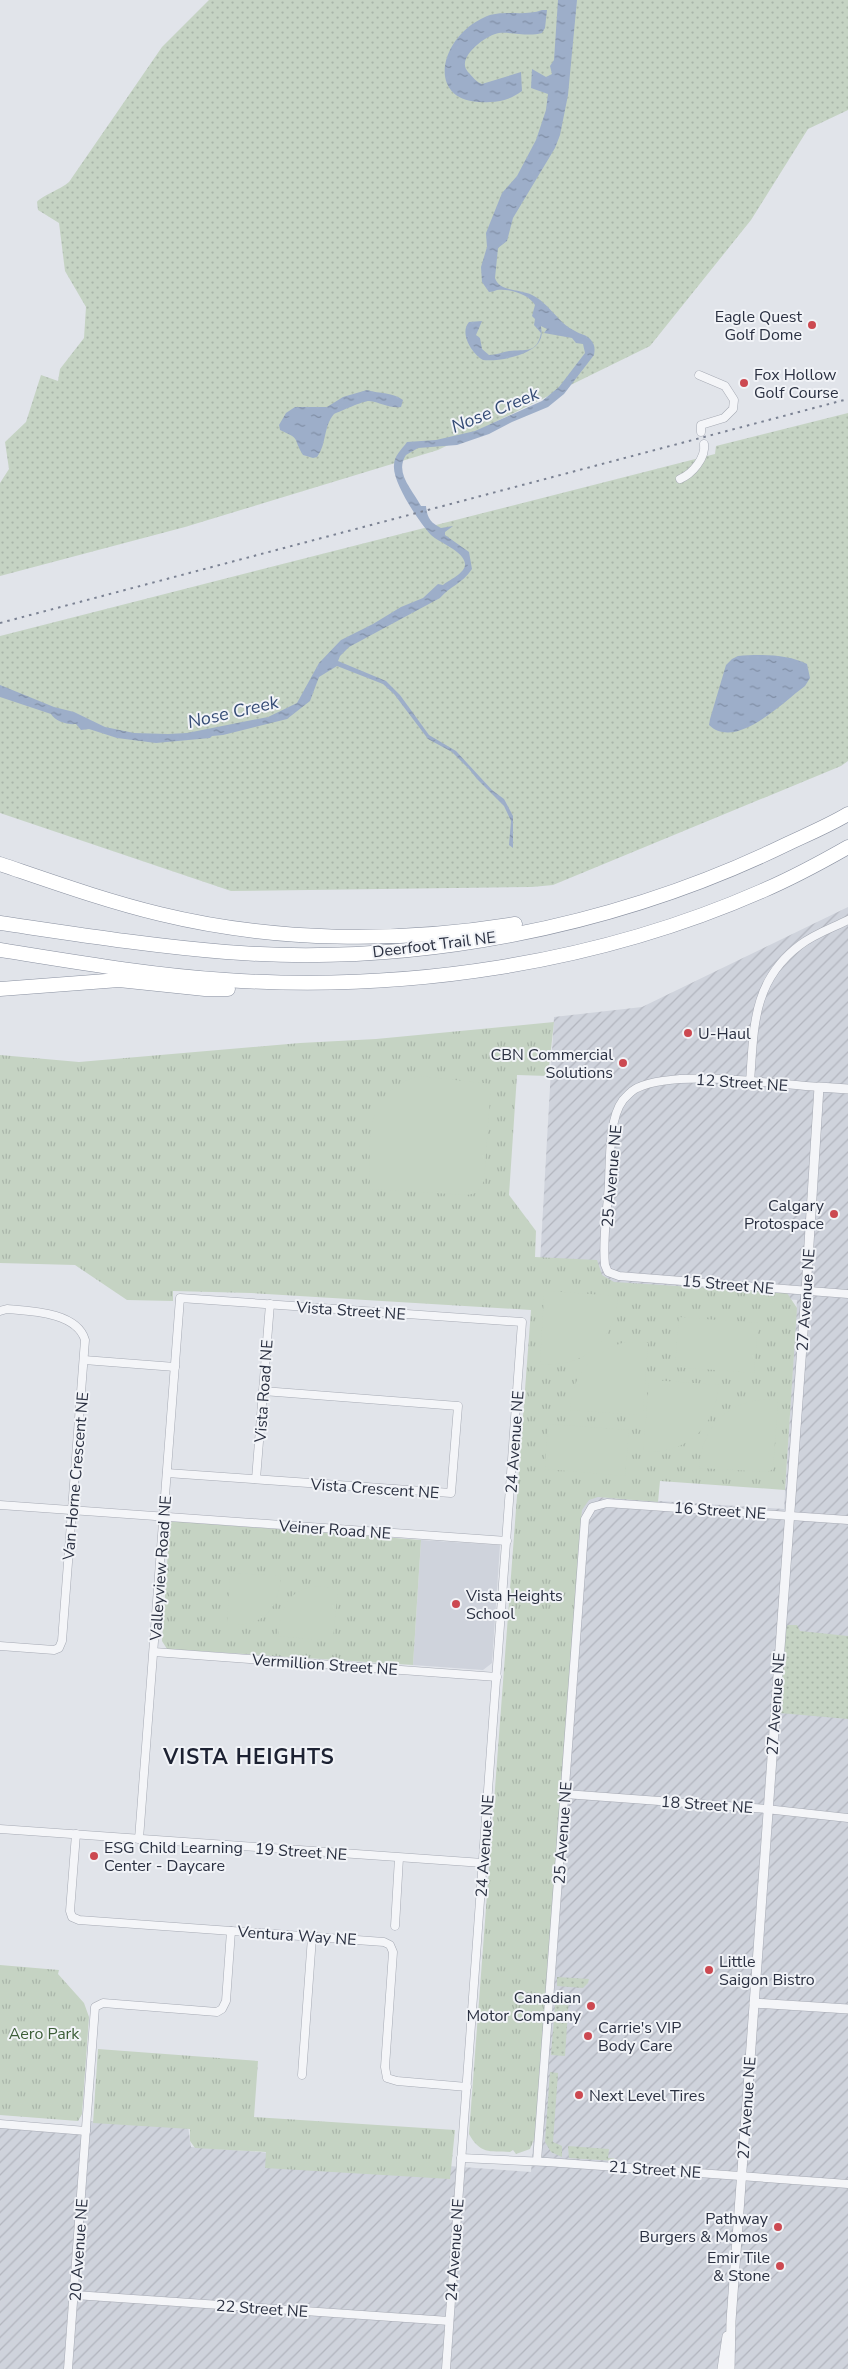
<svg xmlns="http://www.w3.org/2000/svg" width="848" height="2369" viewBox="0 0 848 2369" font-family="'Nunito Sans',sans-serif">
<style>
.built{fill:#cfd3dc}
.industrial{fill:url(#industrial-furrows)}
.grass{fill:url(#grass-dots)}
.park{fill:url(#park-tufts)}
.garden{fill:#c5d3c3}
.water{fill:url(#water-ripples)}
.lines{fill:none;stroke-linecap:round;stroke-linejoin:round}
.minor-casing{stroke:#a6aab4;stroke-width:9}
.tertiary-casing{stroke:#a6aab4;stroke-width:10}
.motorway-casing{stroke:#8990a0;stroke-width:15}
.minor{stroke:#f4f5f8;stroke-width:8}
.tertiary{stroke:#f4f5f8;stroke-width:9}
.motorway{stroke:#fff;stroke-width:14}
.rail{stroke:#7b8293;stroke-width:2;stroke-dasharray:2.5 5;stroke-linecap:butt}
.poi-dot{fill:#cc4951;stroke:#f1f3f7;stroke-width:2}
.labels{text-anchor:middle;stroke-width:4;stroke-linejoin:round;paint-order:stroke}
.poi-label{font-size:16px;fill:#2a3041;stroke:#f1f3f7;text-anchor:start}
.street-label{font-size:16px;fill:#2a3041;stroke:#f1f3f7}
.park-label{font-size:16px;fill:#3b5d37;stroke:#f1f3f7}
.water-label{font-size:18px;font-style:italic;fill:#344b75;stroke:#f1f3f7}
.district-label{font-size:21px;font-weight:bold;letter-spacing:1px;fill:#1c2132;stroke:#f1f3f7}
</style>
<defs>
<pattern id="industrial-furrows" width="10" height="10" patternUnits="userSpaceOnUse" patternTransform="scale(1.25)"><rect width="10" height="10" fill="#cfd3dc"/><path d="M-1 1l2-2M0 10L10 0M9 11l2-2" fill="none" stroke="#b2b5be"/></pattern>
<pattern id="grass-dots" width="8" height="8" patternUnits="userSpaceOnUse" patternTransform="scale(1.25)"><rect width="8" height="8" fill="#c5d3c3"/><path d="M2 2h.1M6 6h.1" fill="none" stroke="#a9b5a9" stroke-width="1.8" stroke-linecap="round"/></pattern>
<pattern id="park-tufts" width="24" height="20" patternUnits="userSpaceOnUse" patternTransform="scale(1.25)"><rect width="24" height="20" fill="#c5d3c3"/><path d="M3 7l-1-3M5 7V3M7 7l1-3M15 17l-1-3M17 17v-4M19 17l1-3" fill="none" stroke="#a9b5a9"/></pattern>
<pattern id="water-ripples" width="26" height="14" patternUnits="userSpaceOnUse" patternTransform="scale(1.25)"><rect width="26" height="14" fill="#9daec9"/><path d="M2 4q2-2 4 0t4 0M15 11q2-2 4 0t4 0" fill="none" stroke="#808ea5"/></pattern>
</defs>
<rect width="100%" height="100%" fill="#e1e4ea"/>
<polygon class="built" points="421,1540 500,1545 492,1663 483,1670 413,1665"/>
<polygon class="industrial" points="848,907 848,2369 0,2369 0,2124 85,2131 87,2121 188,2126 191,2147 531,2172 583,1496 784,1509 797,1300 539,1280 554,1017 642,1007"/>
<g class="grass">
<path d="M209,0H848V110L808,129L751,220L650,346L438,450L185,527L0,576V483L9,469L5,442L26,422L41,375L58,381L60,369L84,338L86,307L65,271L59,223L38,210L37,202C40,197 61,189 69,182L162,47Z"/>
<polygon points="848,413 848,761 841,766 553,885 532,887 231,891 0,813 0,636 715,454 716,446"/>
<polygon points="788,1625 797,1625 800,1631 848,1636 848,1719 779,1713 786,1627"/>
<polygon points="557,1977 589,1979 588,1983 583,1988 557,1986"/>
<polygon points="556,1994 569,1995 565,2056 551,2055"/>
<polygon points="550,2072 558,2073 553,2142 562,2146 562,2157 551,2152 545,2142"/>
<polygon points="568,2146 609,2149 608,2158 614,2158 615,2161 569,2158"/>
</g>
<g class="park">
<path d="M554,1022L548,1076L517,1075L509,1195L536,1231L535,1257L597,1260L602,1275L614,1282L787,1293L797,1308L785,1490L660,1481L658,1502L598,1497L589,1500L582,1510L535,2137L530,2149L516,2154L513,2150L510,2152C489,2151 480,2154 469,2134L531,1310L251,1293L173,1291V1301L127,1300L75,1265L0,1263V1055L79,1062L300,1043L376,1039Z"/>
<polygon points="170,1521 421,1540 413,1665 167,1649 162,1641"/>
<polygon points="0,1965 59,1970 58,1974 84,2003 89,2017 82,2114 78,2121 0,2115"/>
<polygon points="98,2049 258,2061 254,2117 455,2130 450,2179 265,2168 266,2152 195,2148 190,2141 190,2129 93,2123"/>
</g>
<g class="garden">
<path d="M420,1076L491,1084L484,1181L476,1193L467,1195L370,1189C371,1141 361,1091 420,1076Z"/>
<path d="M549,1291L618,1296C615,1341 585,1368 540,1364L544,1296Z"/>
<polygon points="679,1317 758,1323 754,1373 675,1367"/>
<path d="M625,1342L648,1343L643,1411L639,1415L570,1410C572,1374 592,1352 625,1342Z"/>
<path d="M653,1380L719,1385C714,1429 688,1453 643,1452L649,1383Z"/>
<path d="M766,1399L778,1400L773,1469L768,1472L699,1468C702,1427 725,1403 766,1399Z"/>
<polygon points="548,1424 629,1430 625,1476 545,1469"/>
<path d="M233,1573L281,1576C278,1610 263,1628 227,1624L230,1576Z"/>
<path d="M313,1586L338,1588L333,1639L330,1641L278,1636C281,1610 285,1593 313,1586Z"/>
</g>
<g class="water">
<path d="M558,0H577L568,95L560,135L555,148L513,218L507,241L498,248L495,278C499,292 521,289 532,295C549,303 558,323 575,331C581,335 586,334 591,340C595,345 595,349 594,355L564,394L548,407L512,422L489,434L457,445L418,448L406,455C394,473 413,490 421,506H426C427,518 431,523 441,528L453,526L445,532V535L469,552L472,569C462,584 450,586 440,598L349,647L340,656L338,661L386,681L400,695L429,735L456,751L492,790L504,799L513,816V848L509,845L511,821L504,806L477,779L469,769L452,752L428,739L394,694L383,684L337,666L319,677L310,701L287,719L223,735L212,736L210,738L156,743L117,738L89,729L81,730L76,724C67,725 55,721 51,714L0,697V685L54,707L74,712L105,727L134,733L168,734L187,733L268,717L297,703L319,663L341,640L373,624L401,607L423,598L438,584L443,585C449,580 464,574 465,565C466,552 438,542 431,535C419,522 392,482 394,465C394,456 402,449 407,442L436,440L475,431L542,401L559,387L585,353L583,344L576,343L572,338L544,333L547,329L541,326C541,329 543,335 540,340C534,355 498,362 483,360C472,354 459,333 469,322L482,321L476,335L480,338L482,349L489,355C497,355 502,352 509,351C525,349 537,354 541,333L534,325L535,319L532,316L535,305C530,295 509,288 497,290C494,291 492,292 489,292L482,282L481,267L487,247L486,233L502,193L517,176L536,140L546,110L548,94L531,88L532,69L546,77L552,74L550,66L554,60Z"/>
<path d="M542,10H547L545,28L542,33C528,37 514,32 499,33C486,35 455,58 468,72C472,76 477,83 482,84L521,72L522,91C513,98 501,102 490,102C424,107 437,38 485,17C503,9 524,17 542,10Z"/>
<path d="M367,390C380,394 393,392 403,400L401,407C390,409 380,402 369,401C363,401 341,411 334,414C323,427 327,444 317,457L313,458L303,455C292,437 302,440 280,430L279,425L286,413L295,407H327L343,397Z"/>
<path d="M738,656C759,654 788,654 807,664L810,678L805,686C783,702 736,751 709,725L710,719L726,665L732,659Z"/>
</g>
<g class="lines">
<g class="minor-casing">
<g id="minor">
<polyline points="699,375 725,386 734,400 733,409 724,418 701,425 701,432"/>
<path d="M680,479C692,474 706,458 704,444"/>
<path d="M750,1082C754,1028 752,981 800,945C814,934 832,928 848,920"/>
<path d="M819,1087C772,1084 678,1069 637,1088C632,1090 627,1096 623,1100C609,1118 610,1159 609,1182C608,1209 602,1238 605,1265L608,1272L619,1276L848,1294"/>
<path d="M0,1311L7,1309C30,1311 77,1312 85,1340L62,1641L59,1648L54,1650L0,1646"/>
<polyline points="84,1360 175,1367"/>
<polyline points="167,1473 451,1493 458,1406 263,1391"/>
<polyline points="256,1479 270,1304"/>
<polyline points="0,1505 507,1541"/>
<polyline points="154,1652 497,1677"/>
<polyline points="565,1794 766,1809 848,1818"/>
<polyline points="0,1829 483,1863"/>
<polyline points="76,1834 70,1911 72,1917 79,1920 384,1942 390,1945 393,1952 385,2067 387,2078 397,2081 467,2087"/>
<polyline points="139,1839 180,1298 522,1322 446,2369"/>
<polyline points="395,1926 399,1858"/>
<polyline points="302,2075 312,1937"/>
<polyline points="0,2124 86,2131"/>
<polyline points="461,2158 547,2162 848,2184"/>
<polyline points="537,2161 585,1519 592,1507 607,1503 848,1520"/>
<polyline points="75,2295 449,2321"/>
<polyline points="68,2369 95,2007 103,2003 217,2012 222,2009 226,2001 231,1931"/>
</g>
</g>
<g class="tertiary-casing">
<g id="tertiary">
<polyline points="754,2003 848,2009"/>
<polyline points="722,2369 727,2336"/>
<polyline points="730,2369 731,2321 806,1291 819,1087 848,1089"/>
</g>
</g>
<g class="motorway-casing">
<g id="motorway">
<path d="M0,864C53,882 106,901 160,914C275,942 398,943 515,924"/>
<path d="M0,923C75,934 151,946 226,952C414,967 616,927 785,845C806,835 828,826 848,814"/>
<path d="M0,950C75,962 150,975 226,980C406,992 596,964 762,891C792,878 820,863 848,847"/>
<polyline points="0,989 119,980 205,989 228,989"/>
</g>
</g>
<use href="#minor" class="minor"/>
<use href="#tertiary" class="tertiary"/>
<use href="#motorway" class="motorway"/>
<polyline class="rail" points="0,623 848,399"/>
</g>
<g class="poi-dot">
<circle cx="812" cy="325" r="5"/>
<circle cx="744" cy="383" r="5"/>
<circle cx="688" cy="1033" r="5"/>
<circle cx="623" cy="1063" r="5"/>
<circle cx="834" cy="1214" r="5"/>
<circle cx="456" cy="1604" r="5"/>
<circle cx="94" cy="1856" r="5"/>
<circle cx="709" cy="1970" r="5"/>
<circle cx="591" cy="2006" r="5"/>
<circle cx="588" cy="2036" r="5"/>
<circle cx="579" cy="2095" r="5"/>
<circle cx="778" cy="2227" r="5"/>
<circle cx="780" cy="2266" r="5"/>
</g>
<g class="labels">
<g class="poi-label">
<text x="802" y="322" text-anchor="end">Eagle Quest<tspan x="802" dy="18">Golf Dome</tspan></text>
<text x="754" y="380">Fox Hollow<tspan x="754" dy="18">Golf Course</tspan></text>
<text x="698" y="1039">U-Haul</text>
<text x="613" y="1060" text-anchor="end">CBN Commercial<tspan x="613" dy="18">Solutions</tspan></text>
<text x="824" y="1211" text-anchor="end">Calgary<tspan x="824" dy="18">Protospace</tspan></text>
<text x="466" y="1601">Vista Heights<tspan x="466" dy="18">School</tspan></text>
<text x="104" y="1853">ESG Child Learning<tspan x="104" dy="18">Center - Daycare</tspan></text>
<text x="719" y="1967">Little<tspan x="719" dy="18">Saigon Bistro</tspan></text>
<text x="581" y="2003" text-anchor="end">Canadian<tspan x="581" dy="18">Motor Company</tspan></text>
<text x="598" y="2033">Carrie's VIP<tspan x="598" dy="18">Body Care</tspan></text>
<text x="589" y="2101">Next Level Tires</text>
<text x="768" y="2224" text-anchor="end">Pathway<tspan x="768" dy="18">Burgers &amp; Momos</tspan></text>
<text x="770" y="2263" text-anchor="end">Emir Tile<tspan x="770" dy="18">&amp; Stone</tspan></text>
</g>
<g class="street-label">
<text transform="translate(434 944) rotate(-7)" y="6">Deerfoot Trail NE</text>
<text transform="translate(742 1082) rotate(4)" y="6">12 Street NE</text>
<text transform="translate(611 1176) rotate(-85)" y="6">25 Avenue NE</text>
<text transform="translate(728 1284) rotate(5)" y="6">15 Street NE</text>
<text transform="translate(805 1300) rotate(-86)" y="6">27 Avenue NE</text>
<text transform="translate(351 1310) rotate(4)" y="6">Vista Street NE</text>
<text transform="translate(263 1391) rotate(-86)" y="6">Vista Road NE</text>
<text transform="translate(514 1442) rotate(-86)" y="6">24 Avenue NE</text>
<text transform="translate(75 1476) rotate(-85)" y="6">Van Horne Crescent NE</text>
<text transform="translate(375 1488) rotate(4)" y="6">Vista Crescent NE</text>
<text transform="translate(720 1510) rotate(4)" y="6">16 Street NE</text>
<text transform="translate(335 1529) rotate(4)" y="6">Veiner Road NE</text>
<text transform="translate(160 1568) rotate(-86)" y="6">Valleyview Road NE</text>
<text transform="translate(325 1664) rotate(4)" y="6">Vermillion Street NE</text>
<text transform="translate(775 1704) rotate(-86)" y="6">27 Avenue NE</text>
<text transform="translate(707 1804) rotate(4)" y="6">18 Street NE</text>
<text transform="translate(562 1833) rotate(-86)" y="6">25 Avenue NE</text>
<text transform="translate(484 1846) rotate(-86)" y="6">24 Avenue NE</text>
<text transform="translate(301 1851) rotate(4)" y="6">19 Street NE</text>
<text transform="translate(297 1935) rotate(4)" y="6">Ventura Way NE</text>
<text transform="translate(746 2108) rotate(-86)" y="6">27 Avenue NE</text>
<text transform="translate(655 2169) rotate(4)" y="6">21 Street NE</text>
<text transform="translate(78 2250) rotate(-86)" y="6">20 Avenue NE</text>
<text transform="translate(454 2250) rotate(-86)" y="6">24 Avenue NE</text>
<text transform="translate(262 2308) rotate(4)" y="6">22 Street NE</text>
</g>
<g class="park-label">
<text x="44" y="2039">Aero Park</text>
</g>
<g class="water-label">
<text transform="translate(495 410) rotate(-22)" y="6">Nose Creek</text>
<text transform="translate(233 712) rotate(-13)" y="6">Nose Creek</text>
</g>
<g class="district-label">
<text x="249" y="1764">VISTA HEIGHTS</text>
</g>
</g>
</svg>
